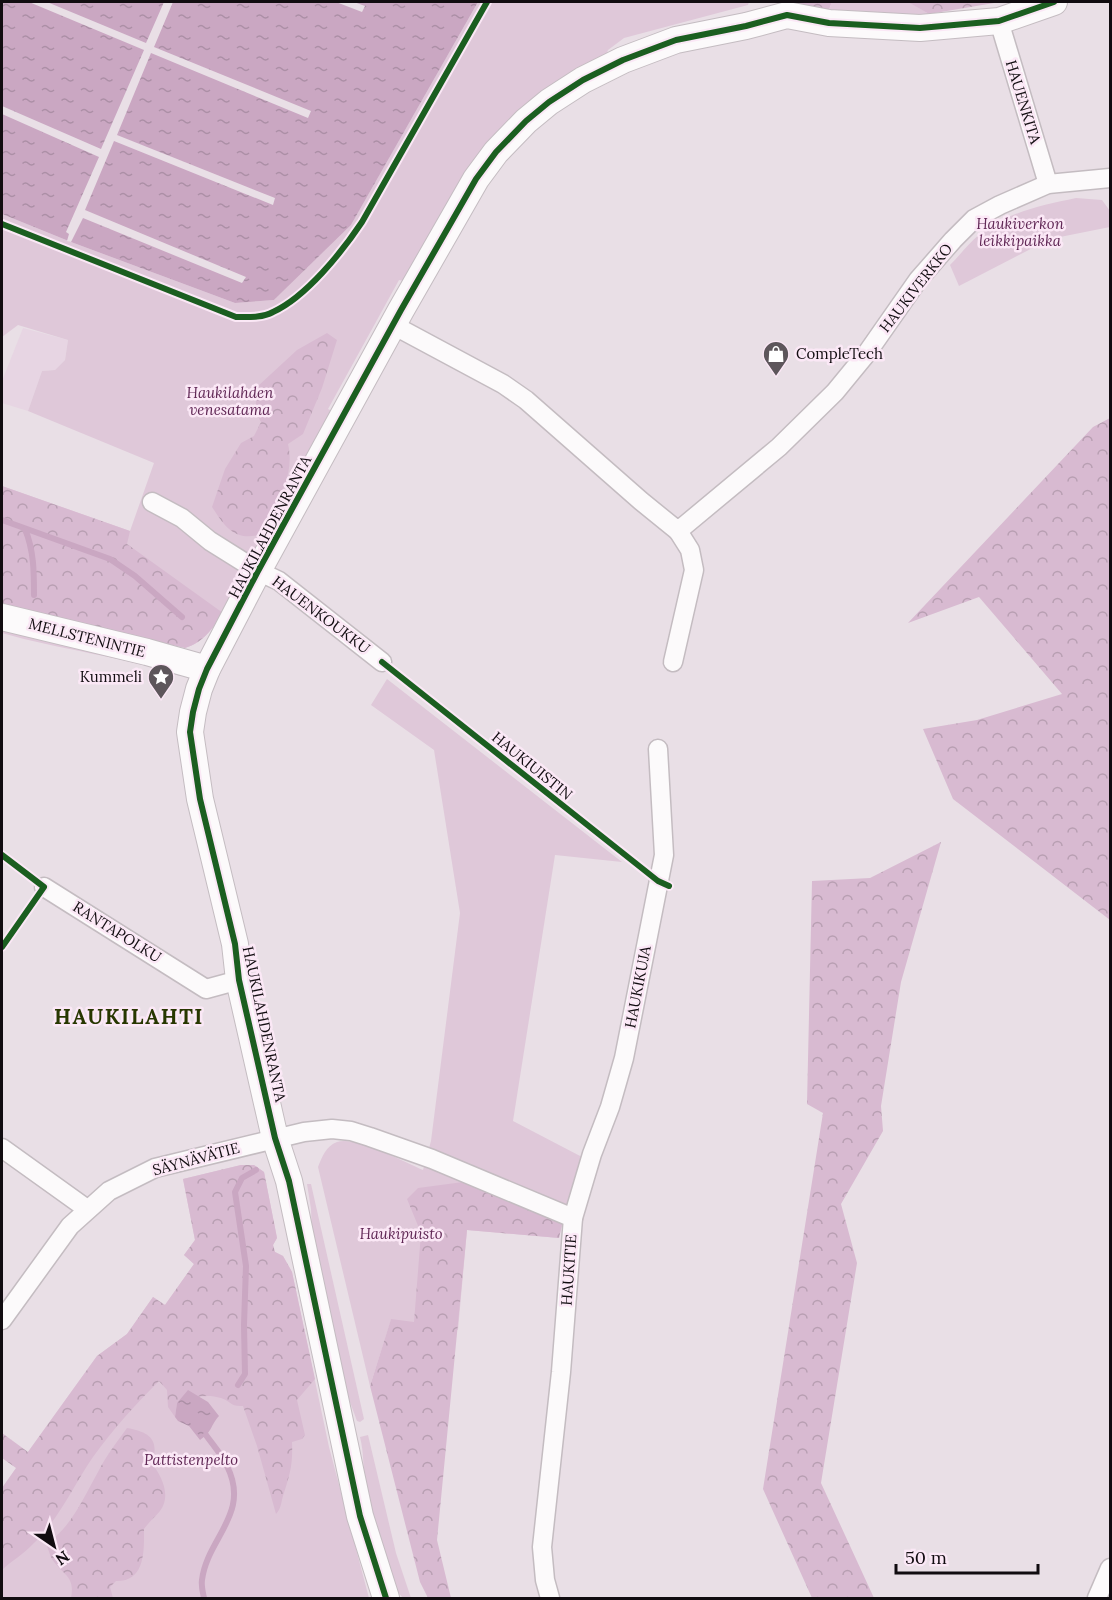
<svg xmlns="http://www.w3.org/2000/svg" width="1112" height="1600" viewBox="0 0 1112 1600" font-family="Lora,serif">
<style>
.built{fill:#e7d5e3}
.green{fill:#dfc8d9}
.forest{fill:url(#forest-crowns)}
.water{fill:url(#water-ripples)}
.pier{fill:#e9dfe6}
.lines{fill:none;stroke-linecap:round;stroke-linejoin:round}
.stream{stroke:#caa7c2;stroke-width:6}
.street-casing{stroke:#c4bcc1;stroke-width:21}
.secondary-casing{stroke:#c4bcc1;stroke-width:28}
.street{stroke:#fcfafb;stroke-width:18}
.secondary{stroke:#fcfafb;stroke-width:26}
.cycleway-casing{stroke:#fbe8f6;stroke-width:10}
.cycleway{stroke:#1b5e20;stroke-width:6}
.labels{text-anchor:middle;stroke-width:5;stroke-linejoin:round;paint-order:stroke}
.street-label{font-size:15px;fill:#110c10;stroke:#fbe8f6}
.park-label{font-size:15px;font-style:italic;fill:#602755;stroke:#fbe8f6}
.poi-label{font-size:15px;fill:#110c10;stroke:#fbe8f6;text-anchor:start}
.district-label{font-size:21px;font-weight:bold;letter-spacing:1.5px;fill:#273700;stroke:#fbe8f6}
</style>
<defs>
<pattern id="forest-crowns" width="20" height="18" patternUnits="userSpaceOnUse" patternTransform="scale(1.5)"><rect width="20" height="18" fill="#d8bad1"/><path d="M2 6a3 3 0 1 1 6 0M12 15a3 3 0 1 1 6 0" fill="none" stroke="#b89fb2"/></pattern>
<pattern id="water-ripples" width="26" height="14" patternUnits="userSpaceOnUse" patternTransform="scale(1.5)"><rect width="26" height="14" fill="#caa7c2"/><path d="M2 4q2-2 4 0t4 0M15 11q2-2 4 0t4 0" fill="none" stroke="#ac8fa6"/></pattern>
</defs>
<rect width="100%" height="100%" fill="#e9dfe6"/>
<polygon class="built" points="23,328 68,340 65,360 55,370 42,371 28,411 2,403 2,381"/>
<g class="green">
<path d="M478,2H749L748,5L624,38L608,50L605,58L559,86L409,282L399,280L328,409L336,413L223,613C212,629 204,642 185,648L2,486L130,531L154,463L28,411L42,371L55,370L65,360L68,340L18,325L2,337V214L71,242L235,303L274,300L351,225Z"/>
<polygon points="832,2 909,2 929,14 828,13"/>
<path d="M1076,198L1102,200L1110,211V227L1050,239L959,286L950,265C961,254 971,240 984,231C1012,211 1043,205 1076,198Z"/>
<path d="M2,627L178,671L180,676C122,656 60,650 2,633Z"/>
<path d="M387,679L622,862L555,855L513,1121L582,1157L572,1186L559,1238L467,1230L458,1330L391,1320L370,1386L318,1167C322,1157 326,1146 337,1142C357,1136 403,1162 423,1170L431,1141L460,913L434,750L371,705Z"/>
<polygon points="241,1165 254,1165 264,1172 277,1238 273,1245 275,1252 283,1256 292,1272 329,1447 369,1598 2,1598 2,1488 97,1356 127,1334 153,1297 165,1305 194,1264 184,1255 195,1240 183,1179"/>
<polygon points="307,1184 311,1184 364,1419 360,1422 357,1421 336,1364 313,1259 311,1209"/>
<path d="M368,1435L396,1553L411,1598H403L396,1590C384,1555 371,1520 365,1483C363,1468 364,1453 360,1437Z"/>
</g>
<g class="forest">
<polygon points="796,2 832,2 828,12 796,7"/>
<polygon points="908,2 1000,2 929,14"/>
<path d="M327,333L337,340L322,388L303,434L288,444C296,478 274,507 259,535C233,541 224,525 212,507L225,469L241,443L254,436L261,422L255,411L258,386L297,350Z"/>
<polygon points="1110,418 1110,920 953,799 923,729 977,720 1062,694 979,597 908,623 1093,427"/>
<path d="M2,486L130,531L127,544L223,613C212,629 204,642 185,648L2,605Z"/>
<polygon points="941,842 901,982 881,1106 883,1131 841,1204 857,1263 821,1483 874,1598 812,1598 763,1489 823,1113 807,1104 812,881 870,878"/>
<path d="M241,1165H254L264,1172L277,1238L273,1245L275,1252L283,1256L292,1272L315,1379L297,1400L305,1435L302,1439L292,1442C293,1465 290,1474 283,1496C281,1503 281,1509 276,1514L257,1446L243,1406C230,1407 231,1401 221,1398C205,1393 191,1398 177,1403L175,1417L168,1407L167,1390L159,1381C135,1405 113,1429 93,1457C73,1486 60,1518 33,1544C24,1554 11,1561 2,1570V1488L16,1468L2,1458V1433L28,1452L97,1356L127,1334L153,1297L165,1305L194,1264L184,1255L195,1240L183,1179Z"/>
<polygon points="463,1182 544,1213 562,1224 559,1238 467,1230 437,1540 451,1598 428,1598 420,1582 370,1386 391,1319 414,1322 421,1233 407,1199 418,1188"/>
<path d="M127,1428C149,1432 160,1439 152,1463C161,1476 172,1495 160,1511C155,1517 149,1522 144,1529C144,1549 146,1582 116,1581L110,1587L113,1598H71C75,1577 65,1576 54,1562C50,1557 49,1550 46,1544C72,1527 83,1498 98,1472C106,1456 117,1442 127,1428Z"/>
</g>
<g class="water">
<polygon points="2,2 478,2 351,225 274,300 235,303 71,242 2,214"/>
<path d="M188,1390L208,1402L219,1416C210,1426 213,1431 200,1440L189,1426L178,1421L175,1417L177,1403Z"/>
</g>
<g class="pier">
<polygon points="29,2 47,2 146,43 164,2 173,2 154,47 311,111 308,118 151,53 117,135 275,198 273,205 114,141 85,210 246,277 242,283 83,218 71,242 67,241 69,234 66,232 99,157 2,114 2,106 101,149 144,50"/>
<polygon points="336,2 354,2 365,6 362,12"/>
</g>
<g class="lines">
<g class="stream">
<polyline points="2,520 110,559 135,576 182,617"/>
<path d="M25,529C34,551 34,572 34,595"/>
<polyline points="238,1385 245,1374 244,1325 246,1266 235,1192 242,1178 256,1170"/>
<path d="M204,1598C203,1593 201,1586 202,1580C207,1538 251,1514 227,1466C222,1455 213,1445 206,1435"/>
</g>
<g class="street-casing">
<g id="street">
<polyline points="999,21 1048,184"/>
<polyline points="393,325 503,384 526,400 641,501 678,531 779,447 835,392 867,353 918,280 953,240 974,219 1000,205 1048,184 1110,178"/>
<polyline points="152,502 182,518 210,541 258,571 279,581 382,662"/>
<polyline points="673,662 694,570 690,550 678,531"/>
<polyline points="44,887 206,989 239,980"/>
<polyline points="2,1148 87,1209"/>
<polyline points="573,1218 592,1154 610,1107 624,1058 664,855 658,749"/>
<polyline points="2,1320 70,1226 109,1191 155,1168 304,1132 332,1129 351,1131 370,1137 432,1159 573,1218 561,1372 542,1547 545,1580 550,1598"/>
<polyline points="1097,1598 1110,1568"/>
</g>
</g>
<g class="secondary-casing">
<g id="secondary">
<polyline points="2,617 147,652 207,669"/>
<polyline points="386,1598 360,1516 289,1181 275,1138 239,980 235,944 200,799 190,732 193,712 199,689 207,669 258,571 401,310 476,179 496,152 526,121 549,102 583,80 623,60 676,40 746,26 787,15 829,23 920,28 999,21 1054,2"/>
</g>
</g>
<use href="#street" class="street"/>
<use href="#secondary" class="secondary"/>
<g class="cycleway-casing">
<g id="cycleway">
<path d="M2,224L236,317C248,317 262,318 273,312C306,297 342,252 362,222L487,2"/>
<polyline points="382,662 658,881 669,886"/>
<polyline points="2,855 44,887 2,947"/>
<polyline points="386,1598 360,1516 289,1181 275,1138 239,980 235,944 200,799 190,732 193,712 199,689 207,669 258,571 401,310 476,179 496,152 526,121 549,102 583,80 623,60 676,40 746,26 787,15 829,23 920,28 999,21 1054,2"/>
</g>
</g>
<use href="#cycleway" class="cycleway"/>
</g>
<defs>
<g id="shop-pin" transform="scale(1.35)"><path d="M0 17L-7.5 6A9.5 9.5 0 1 1 7.5 6Z" fill="#5d565b" stroke="#fbe8f6"/><path d="M-5-2.5h2.3a2.7 3.5 0 0 1 5.4 0H5L5.5 6h-11ZM-1.5-2.5h3a1.5 2.3 0 0 0-3 0Z" fill="#fff"/></g>
<g id="sight-pin" transform="scale(1.35)"><path d="M0 17L-7.5 6A9.5 9.5 0 1 1 7.5 6Z" fill="#5d565b" stroke="#fbe8f6"/><path d="M0-6L1.8-2.2L6-1.7L2.9 1.2L3.7 5.4L0 3.3L-3.7 5.4L-2.9 1.2L-6-1.7L-1.8-2.2Z" fill="#fff"/></g>
</defs>
<g fill-rule="evenodd">
<use href="#shop-pin" x="776" y="354"/>
<use href="#sight-pin" x="161" y="677"/>
</g>
<g class="labels">
<g class="street-label">
<text transform="translate(1023 102) rotate(73)" y="5">HAUENKITA</text>
<text transform="translate(916 288) rotate(-52)" y="5">HAUKIVERKKO</text>
<text transform="translate(270 527) rotate(-62)" y="5">HAUKILAHDENRANTA</text>
<text transform="translate(321 615) rotate(37)" y="5">HAUENKOUKKU</text>
<text transform="translate(87 638) rotate(14)" y="5">MELLSTENINTIE</text>
<text transform="translate(532 766) rotate(39)" y="5">HAUKIUISTIN</text>
<text transform="translate(117 932) rotate(32)" y="5">RANTAPOLKU</text>
<text transform="translate(638 987) rotate(-79)" y="5">HAUKIKUJA</text>
<text transform="translate(264 1024) rotate(78)" y="5">HAUKILAHDENRANTA</text>
<text transform="translate(196 1159) rotate(-15)" y="5">SÄYNÄVÄTIE</text>
<text transform="translate(569 1270) rotate(-86)" y="5">HAUKITIE</text>
</g>
<g class="park-label">
<text x="1020" y="229">Haukiverkon<tspan x="1020" dy="17">leikkipaikka</tspan></text>
<text x="230" y="398">Haukilahden<tspan x="230" dy="17">venesatama</tspan></text>
<text x="401" y="1239">Haukipuisto</text>
<text x="191" y="1465">Pattistenpelto</text>
</g>
<g class="poi-label">
<text x="796" y="359">CompleTech</text>
<text x="142" y="682" text-anchor="end">Kummeli</text>
</g>
<g class="district-label">
<text x="129" y="1024">HAUKILAHTI</text>
</g>
</g>
<rect width="1112" height="1600" fill="none" stroke="#110c10" stroke-width="6"/>
<g transform="translate(54 1546) rotate(145)" stroke="#fbe8f6" stroke-width="4.5" paint-order="stroke">
<path d="M0-4.5L10 22L0 15L-10 22Z" fill="#110c10"/>
<text y="-9" font-size="16" font-weight="bold" text-anchor="middle" fill="#110c10">N</text>
</g>
<path d="M896 1564v9h142v-9" fill="none" stroke="#110c10" stroke-width="3"/>
<text x="905" y="1564" font-size="18" fill="#110c10" stroke="#fbe8f6" stroke-width="4.5" paint-order="stroke">50 m</text>
</svg>
